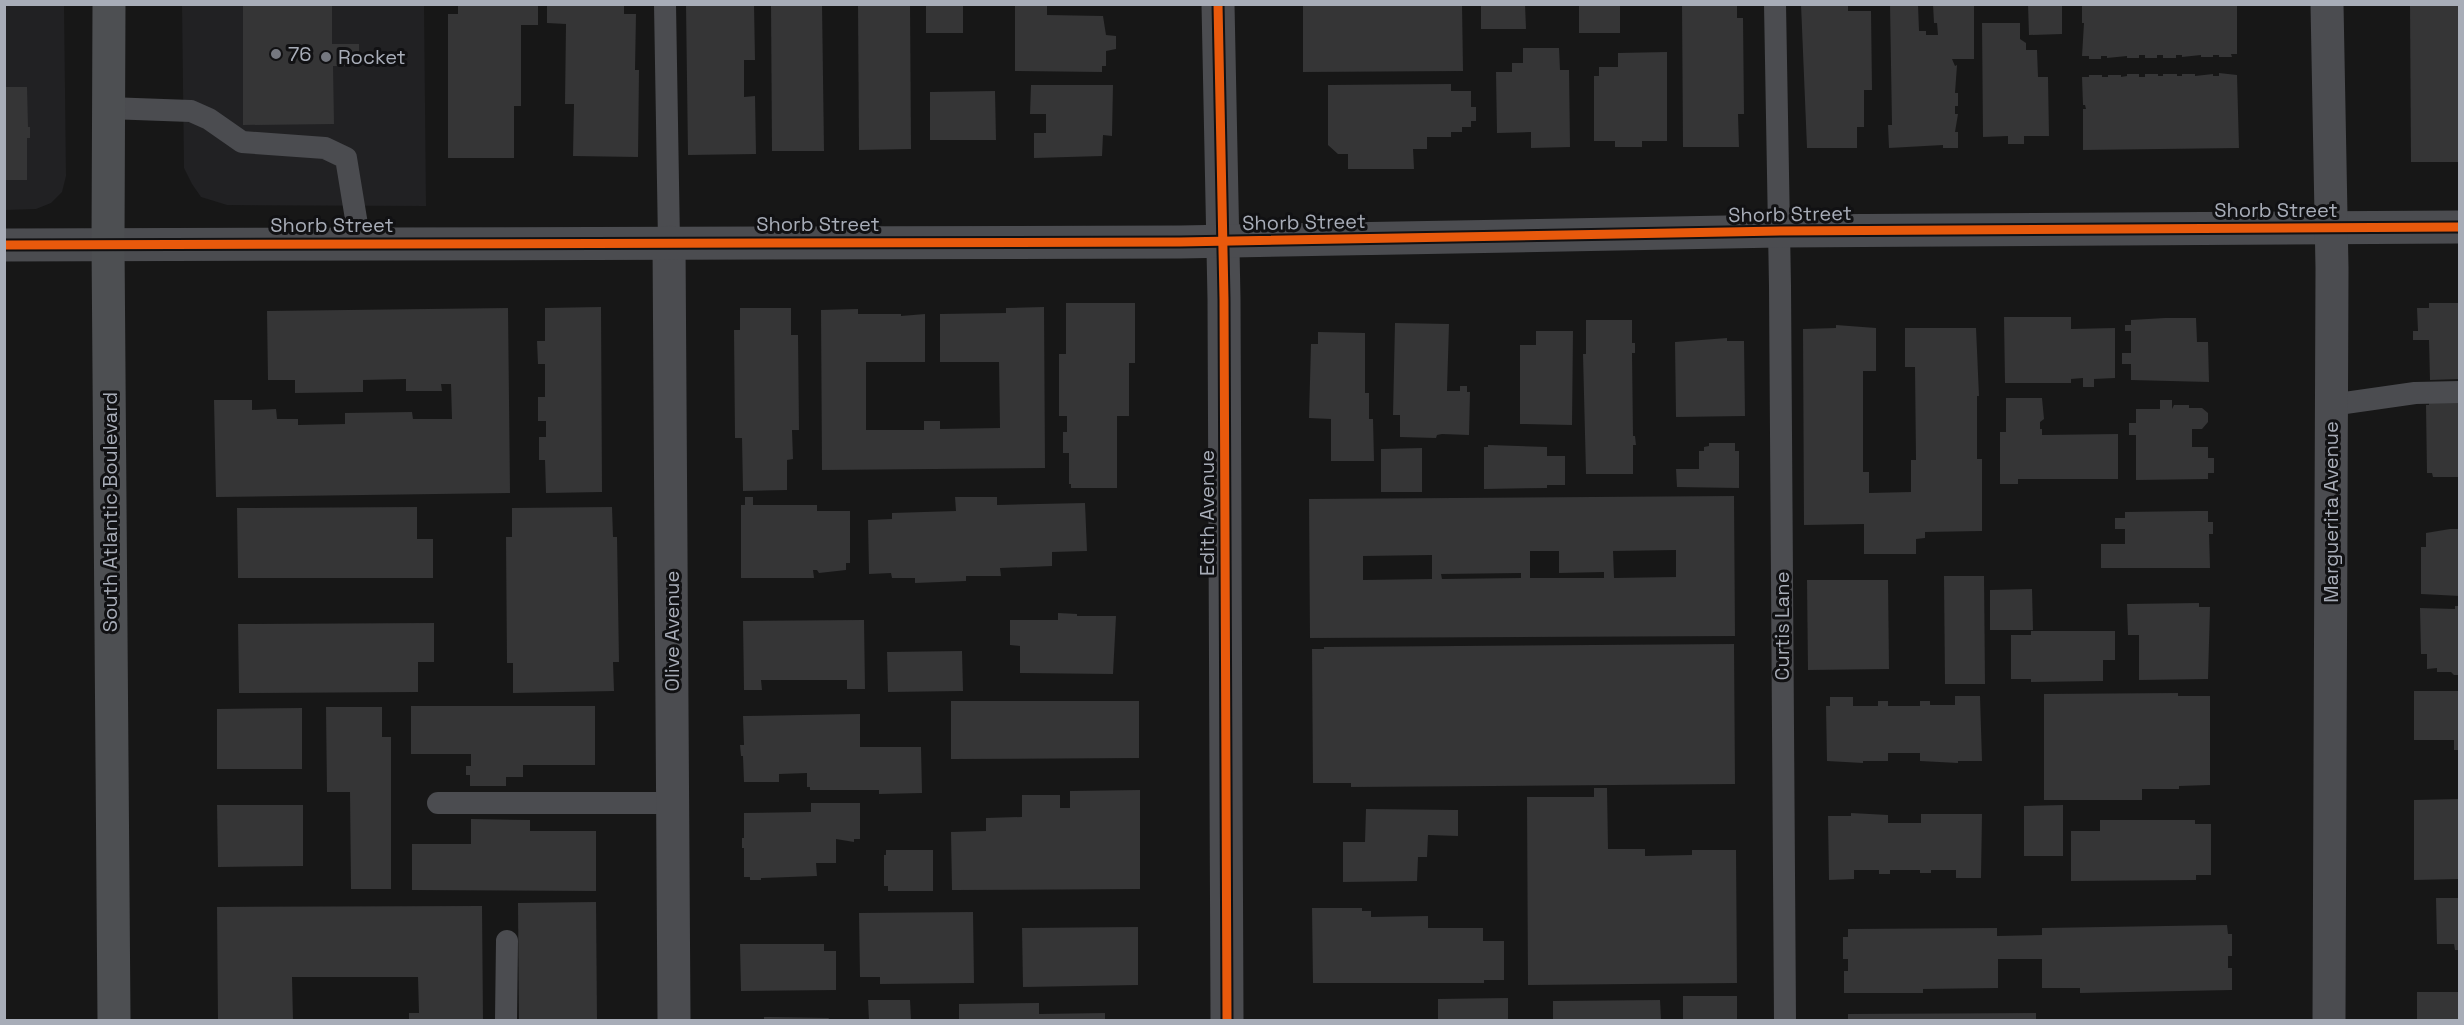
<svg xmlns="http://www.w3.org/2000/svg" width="2464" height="1025" viewBox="0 0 2464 1025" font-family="'Space Grotesk',sans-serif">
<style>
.built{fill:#212123}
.building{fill:#353536;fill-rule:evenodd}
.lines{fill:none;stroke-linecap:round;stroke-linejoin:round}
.service{stroke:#4b4c50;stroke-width:22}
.minor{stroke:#4b4c50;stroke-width:33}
.tertiary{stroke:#4b4c50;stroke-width:33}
.primary{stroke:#4d4f52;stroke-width:33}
.cycleway-casing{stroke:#111113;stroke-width:13}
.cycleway{stroke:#e8590c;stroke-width:9}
.poi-dot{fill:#757880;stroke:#111113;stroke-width:2}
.labels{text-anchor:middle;stroke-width:6;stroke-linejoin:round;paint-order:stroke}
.poi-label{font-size:20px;fill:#a8adb8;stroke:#111113;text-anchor:start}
.street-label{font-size:20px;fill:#a8adb8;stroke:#111113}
</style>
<rect width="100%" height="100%" fill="#171717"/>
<g class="built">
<polygon points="4,5 64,5 66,176 62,192 51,203 36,209 5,210"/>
<polygon points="182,5 424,5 426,206 227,205 201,197 192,184 184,168"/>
</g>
<g class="building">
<polygon points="243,4 332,4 332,44 359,44 359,66 333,66 334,124 243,125"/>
<polygon points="458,4 538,4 538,25 521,25 521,106 514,106 514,158 448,158 448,14 458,14"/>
<polygon points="686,4 754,4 755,60 744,60 744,97 755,96 756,154 688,155"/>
<polygon points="771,4 822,4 824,151 772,151"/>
<polygon points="858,4 910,4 911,149 859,150"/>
<rect x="926" y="4" width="37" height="29"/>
<polygon points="1015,4 1047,4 1047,15 1103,16 1106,35 1116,36 1116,49 1106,51 1106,66 1102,66 1102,72 1015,71"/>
<polygon points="1303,4 1462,4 1463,71 1303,72"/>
<polygon points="1481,4 1525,4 1526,29 1481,29"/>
<rect x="1579" y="4" width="41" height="29"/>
<polygon points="1682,4 1737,4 1737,18 1743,18 1744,114 1738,114 1739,147 1683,147"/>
<polygon points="1801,4 1848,4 1848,11 1871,11 1872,90 1864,90 1864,127 1857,127 1857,148 1807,148"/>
<polygon points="1890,4 1918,4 1919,31 1926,31 1926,35 1938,35 1937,23 1934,23 1933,4 1974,4 1974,59 1952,59 1955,66 1957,65 1955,93 1958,93 1958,106 1955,106 1955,114 1958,114 1955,132 1958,132 1958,148 1943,148 1943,145 1889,148 1888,125 1892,125"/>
<polygon points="2028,4 2062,4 2062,34 2029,35"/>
<polygon points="2082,4 2237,4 2237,54 2231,54 2232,57 2219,57 2219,55 2213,55 2213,57 2201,57 2201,55 2182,57 2182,55 2176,55 2176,58 2163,58 2163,55 2157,55 2157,58 2145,58 2145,55 2139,55 2139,58 2127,58 2127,56 2107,58 2107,56 2101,56 2101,59 2089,59 2089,56 2082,56 2084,23 2082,23"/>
<polygon points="2410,4 2460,4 2460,162 2411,162"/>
<polygon points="547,5 624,5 624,14 636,14 635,70 639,70 638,157 573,156 574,104 565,104 566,24 547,23"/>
<polygon points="1982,23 2020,23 2020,39 2026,43 2026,50 2037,50 2038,77 2048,77 2049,136 2024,136 2024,144 2008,144 2008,136 1983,137"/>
<polygon points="1523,48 1559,48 1560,70 1569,70 1570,147 1531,148 1531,132 1497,133 1496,72 1512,72 1512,63 1523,63"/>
<polygon points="1667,52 1667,141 1642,141 1642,147 1615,147 1615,141 1594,141 1594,76 1599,76 1599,67 1618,67 1618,53"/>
<polygon points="2219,73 2237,75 2239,148 2083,150 2083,109 2086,109 2085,105 2083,105 2082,77 2089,77 2089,75 2102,75 2102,77 2108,77 2108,75 2121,75 2121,77 2127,76 2127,74 2139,74 2139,77 2145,77 2145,74 2158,74 2158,76 2163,76 2163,74 2177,74 2177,76 2182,76 2182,74 2195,74 2195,76 2213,74 2213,76 2219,76"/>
<polygon points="1451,84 1451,91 1471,91 1471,107 1476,107 1476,121 1471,121 1471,127 1462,127 1462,132 1451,132 1451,137 1427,137 1427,149 1413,149 1414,169 1348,169 1348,154 1338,154 1328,145 1328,85"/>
<polygon points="1031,85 1113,85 1112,136 1103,135 1102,156 1034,158 1034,133 1046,133 1046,114 1030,114"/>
<polygon points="4,87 27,87 28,127 30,127 30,138 27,138 27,180 4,180"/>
<polygon points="995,91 996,140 930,140 930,92"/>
<polygon points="1066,303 1135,303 1135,363 1129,363 1129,416 1117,416 1117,488 1071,488 1071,484 1069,484 1069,453 1063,453 1063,432 1067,432 1067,416 1059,416 1059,354 1066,354"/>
<polygon points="2429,303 2460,303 2460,379 2430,380 2429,340 2413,340 2413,331 2418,331 2417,308 2429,308"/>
<polygon points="601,307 602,492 546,493 545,460 539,460 539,437 546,437 546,421 538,421 538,397 545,397 545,364 538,364 537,341 545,341 545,308"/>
<polygon points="1044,307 1045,468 822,470 821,310 858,309 858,314 901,314 901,316 925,314 925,362 866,362 866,430 924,430 924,421 940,421 940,429 1000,428 999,362 940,362 940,314 1006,313 1006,308"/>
<polygon points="508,308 510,493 216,497 214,400 252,400 252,410 276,409 277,419 298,419 298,425 345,424 345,413 412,412 413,419 452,419 451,384 441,384 442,391 406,391 406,379 363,380 363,392 295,393 295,380 268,380 267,311"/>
<polygon points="740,308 791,308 791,335 798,335 799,430 792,430 793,459 787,460 787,490 743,491 742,438 735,438 734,330 740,330"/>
<polygon points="2004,317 2071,317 2071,329 2115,328 2115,378 2094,379 2094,387 2083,387 2083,378 2071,379 2071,383 2005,383"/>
<polygon points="2165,318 2196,318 2197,342 2208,342 2209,382 2131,380 2131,364 2122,364 2122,353 2131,353 2131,331 2125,331 2125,325 2131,325 2131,320"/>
<polygon points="1586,320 1632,320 1632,343 1635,343 1635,353 1632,353 1633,436 1635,436 1636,445 1633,445 1633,474 1586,474 1583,354 1586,354"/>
<polygon points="1395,323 1449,324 1447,391 1460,391 1460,386 1467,386 1467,392 1470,392 1469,435 1442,434 1437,435 1436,438 1400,437 1400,415 1393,415"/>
<polygon points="1836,325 1876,328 1876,371 1863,371 1863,472 1869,472 1869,493 1911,492 1911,460 1916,460 1915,367 1905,367 1905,328 1976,328 1979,396 1977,396 1977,459 1982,459 1982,531 1925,532 1925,538 1916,539 1916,554 1864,554 1864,524 1804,525 1803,329 1836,328"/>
<polygon points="1536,331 1573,331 1572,425 1520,424 1520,345 1536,345"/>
<polygon points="1318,332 1365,333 1365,393 1369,393 1369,419 1373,419 1374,461 1331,461 1331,419 1309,418 1311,344 1318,344"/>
<polygon points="1727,338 1727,341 1744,341 1745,416 1676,417 1675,342"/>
<polygon points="2006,398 2042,398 2044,419 2040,422 2040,429 2042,429 2042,435 2118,434 2118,479 2018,479 2018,484 2000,484 2000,432 2006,432"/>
<polygon points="2160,400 2172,400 2172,409 2174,405 2189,405 2189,408 2202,408 2208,413 2208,422 2202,429 2192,429 2192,447 2208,447 2208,458 2214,458 2214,473 2208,473 2208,479 2136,480 2136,435 2129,435 2129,423 2136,423 2136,409 2160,409"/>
<polygon points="2429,402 2460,402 2460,477 2433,477 2432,473 2427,473 2426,405 2429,405"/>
<polygon points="1709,443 1735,443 1735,451 1739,451 1739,488 1677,487 1676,469 1699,469 1699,451 1704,451 1704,447 1709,446"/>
<polygon points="1488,445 1547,447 1547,456 1565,456 1565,485 1547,485 1547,488 1484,489 1484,447 1488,447"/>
<polygon points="1422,448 1422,492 1381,492 1381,449"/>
<path d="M1734,496L1735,636L1310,638L1309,499ZM1676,550V577L1614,578L1613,551ZM1530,551H1559V573L1604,572V578H1530ZM1432,555V579L1363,580V556ZM1521,573V578L1442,579L1441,574Z"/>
<polygon points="745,497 753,497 753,505 817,505 817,511 850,511 850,563 846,563 846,570 819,573 817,570 813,570 814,578 741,578 741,505 745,505"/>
<polygon points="955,497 997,497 997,505 1085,503 1087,551 1052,552 1052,566 1000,568 1001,576 966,576 966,581 915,583 915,578 892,578 891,573 869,574 868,520 892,519 892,513 956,511"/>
<polygon points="417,507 417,539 433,539 433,578 238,578 237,508"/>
<polygon points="612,507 613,537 617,537 619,662 613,662 614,691 513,693 513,663 507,663 506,537 512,537 512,508"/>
<polygon points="2196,511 2208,511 2208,522 2213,522 2213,534 2209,534 2210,568 2101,568 2101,544 2125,544 2125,529 2115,529 2115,518 2125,518 2125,512"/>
<polygon points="2450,529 2460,529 2460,596 2421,594 2421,547 2426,547 2426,533"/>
<polygon points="1944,576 1984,576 1985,684 1945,684"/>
<polygon points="1807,580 1888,580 1889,669 1808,670"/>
<polygon points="2032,589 2033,630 1990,630 1990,590"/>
<polygon points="2199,603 2199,607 2210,607 2208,679 2139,680 2139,635 2128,635 2127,604"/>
<polygon points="2455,606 2460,606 2460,675 2454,675 2451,672 2437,672 2437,668 2427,669 2427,654 2421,654 2420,608 2455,609"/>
<polygon points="1058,613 1077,614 1077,616 1116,616 1113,674 1020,673 1020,646 1010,645 1010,620 1058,620"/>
<polygon points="864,620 865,689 847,689 847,680 761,680 762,690 744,690 743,621"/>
<polygon points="434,623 434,662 418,662 418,692 239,693 238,624"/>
<polygon points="2031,631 2115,631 2115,660 2103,660 2103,681 2031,682 2031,679 2011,679 2011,635 2031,635"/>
<polygon points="1734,644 1735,784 1351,787 1351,783 1313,783 1312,649 1324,649 1324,647"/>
<polygon points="962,651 963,691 888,692 887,652"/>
<polygon points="2414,691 2458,691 2460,750 2454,750 2454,740 2414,740"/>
<polygon points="2178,693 2178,696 2210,696 2210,785 2179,786 2179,789 2142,789 2142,800 2044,800 2044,694"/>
<polygon points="1955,696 1980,696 1982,761 1958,761 1958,763 1920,761 1920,753 1888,753 1888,761 1863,761 1863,763 1827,761 1826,706 1830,706 1830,697 1853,697 1853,706 1878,706 1878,701 1888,701 1888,706 1920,706 1920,701 1930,701 1930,705 1955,705"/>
<polygon points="951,701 1139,701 1139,758 951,759"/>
<polygon points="411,706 595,706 595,765 523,765 523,777 506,777 506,786 470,786 470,775 466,775 466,766 471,766 471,754 411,754"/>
<polygon points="326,707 382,707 382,737 391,737 391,889 351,889 350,792 327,792"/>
<polygon points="302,708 302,769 217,769 217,709"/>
<polygon points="860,714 860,747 921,747 922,793 879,794 879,790 810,790 810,787 807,787 807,773 779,774 779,782 744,782 743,756 741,756 740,745 744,745 743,716"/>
<polygon points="1594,788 1607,788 1608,849 1645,849 1645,856 1692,855 1692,850 1736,850 1737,983 1528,985 1527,797 1594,797"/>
<polygon points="1140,790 1140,889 952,890 951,832 986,831 986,818 1022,817 1022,795 1060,795 1060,808 1070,808 1070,791"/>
<polygon points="2460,799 2460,879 2414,880 2414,800"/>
<polygon points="811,803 860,803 860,839 854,839 854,842 836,839 836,863 816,863 817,876 761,878 761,880 750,880 750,877 744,877 744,848 742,848 742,838 744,838 744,813 811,812"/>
<polygon points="217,805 303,805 303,866 218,867"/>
<polygon points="2063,805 2063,856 2024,856 2024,806"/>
<polygon points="1366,809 1458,810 1458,836 1428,835 1427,857 1418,857 1417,881 1343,882 1343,842 1365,842"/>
<polygon points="1851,813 1888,815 1888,823 1921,823 1921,814 1982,814 1981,878 1956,878 1956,870 1931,870 1931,873 1920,873 1920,870 1890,870 1890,874 1879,874 1879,870 1854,870 1854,879 1829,880 1828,816 1851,816"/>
<polygon points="471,819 530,820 530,831 596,831 596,891 412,890 412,844 471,844"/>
<polygon points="2100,820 2195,820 2195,824 2211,824 2211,875 2196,875 2196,880 2071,881 2071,831 2100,831"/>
<polygon points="886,850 933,850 933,891 888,891 888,886 884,886 884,855 886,855"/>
<polygon points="2436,898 2460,898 2460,950 2455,950 2454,944 2437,944"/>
<polygon points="596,902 597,1020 519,1020 518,903"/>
<polygon points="482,906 483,1020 409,1020 409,1013 419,1013 418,977 292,977 293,1020 218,1020 217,907"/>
<polygon points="1312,908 1362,908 1362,911 1371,911 1371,917 1428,916 1428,928 1483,928 1483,941 1504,941 1504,980 1484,980 1484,983 1313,983"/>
<polygon points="973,912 974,983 880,984 880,977 860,977 859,913"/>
<polygon points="2227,925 2228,934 2232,934 2232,956 2228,956 2228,968 2232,968 2232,990 2080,993 2080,988 2042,988 2042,959 1998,959 1998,988 1923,989 1923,993 1844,993 1844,971 1848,971 1848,959 1843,959 1843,937 1848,937 1848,929 1997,928 1997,936 2042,935 2042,928"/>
<polygon points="1138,927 1138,985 1023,987 1022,928"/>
<polygon points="740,944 824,944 824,951 836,951 836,990 741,991"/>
<rect x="2417" y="992" width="43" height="28"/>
<rect x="1683" y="996" width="54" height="24"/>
<polygon points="1508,998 1508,1020 1438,1020 1438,999"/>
<polygon points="868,1000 910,1000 911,1020 869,1020"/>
<polygon points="1660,1000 1661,1020 1553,1020 1553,1001"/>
<polygon points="1039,1003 1039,1014 1105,1013 1105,1020 959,1020 959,1004"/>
<polygon points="2036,1013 2036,1020 1848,1020 1848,1014"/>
<polygon points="764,1017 771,1017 829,1018 828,1020 764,1020"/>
</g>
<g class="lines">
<g class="service">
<polyline points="665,4 669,242"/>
<polyline points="1775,4 1780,286 1785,1020"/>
<polyline points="108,108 191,111 209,119 242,142 325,148 346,158 360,243"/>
<polyline points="2331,405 2415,393 2460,392"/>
<polyline points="438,803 673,803"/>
<polyline points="506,1020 507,941"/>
</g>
<g class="minor">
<polyline points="1218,4 1224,299 1227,1020"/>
<polyline points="669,242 674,1020"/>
<polyline points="4,245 1180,242 1780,231 2460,227"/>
</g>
<polyline class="tertiary" points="2327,4 2332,268 2329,1020"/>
<polyline class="primary" points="109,4 108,243 114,1020"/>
<g class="cycleway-casing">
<g id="cycleway">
<polyline points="1218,4 1224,299 1227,1020"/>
<polyline points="4,245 1180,242 1780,231 2460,227"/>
</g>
</g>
<use href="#cycleway" class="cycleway"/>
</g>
<g class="poi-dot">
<circle cx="276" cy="54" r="6"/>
<circle cx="326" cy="57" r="6"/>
</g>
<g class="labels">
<g class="poi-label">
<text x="288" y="61">76</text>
<text x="338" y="64">Rocket</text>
</g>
<g class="street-label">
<text x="2276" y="217">Shorb Street</text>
<text transform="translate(1790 214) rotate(-1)" y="7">Shorb Street</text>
<text transform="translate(1304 222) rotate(-1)" y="7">Shorb Street</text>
<text x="818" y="231">Shorb Street</text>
<text x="332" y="232">Shorb Street</text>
<text transform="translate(110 512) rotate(-90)" y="7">South Atlantic Boulevard</text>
<text transform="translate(2331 512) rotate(-90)" y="7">Marguerita Avenue</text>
<text transform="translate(1207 513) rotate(-90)" y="7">Edith Avenue</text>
<text transform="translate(1782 626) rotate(-90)" y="7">Curtis Lane</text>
<text transform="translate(672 631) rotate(-90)" y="7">Olive Avenue</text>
</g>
</g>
<rect width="2464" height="1025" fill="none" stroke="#a8adb8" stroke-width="12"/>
</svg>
